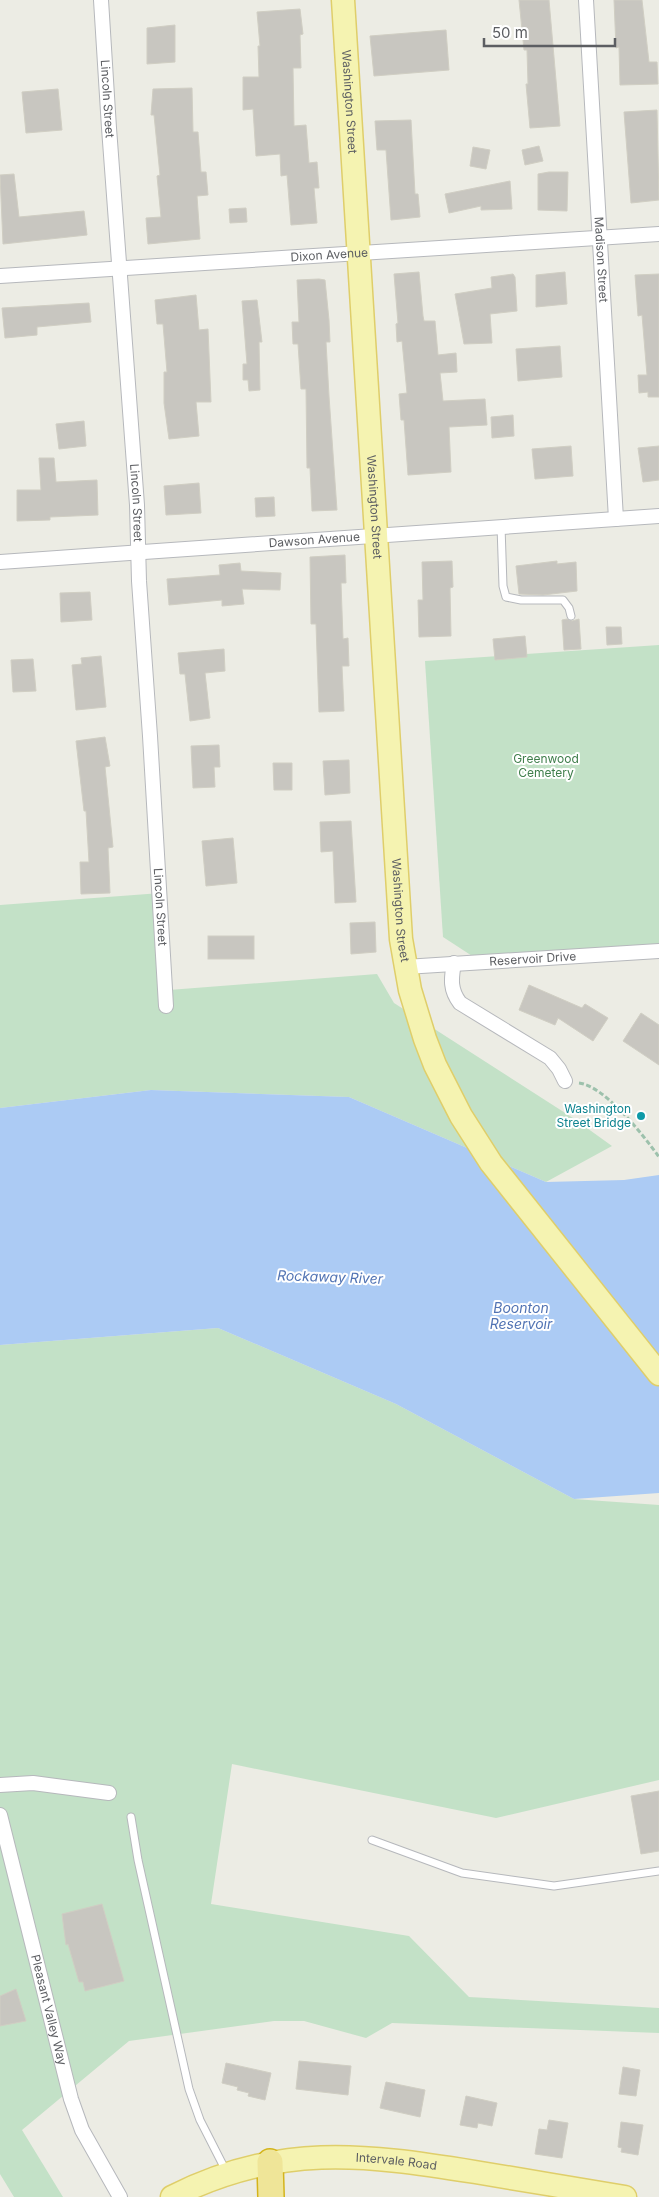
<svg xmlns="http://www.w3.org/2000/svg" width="659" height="2197" viewBox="0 0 659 2197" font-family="Inter,sans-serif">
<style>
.green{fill:#c3e1c7}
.water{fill:#accbf4}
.building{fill:#c8c6c0;stroke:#d0cec3}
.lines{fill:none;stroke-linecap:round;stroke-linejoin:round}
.lane-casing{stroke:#b6b8bc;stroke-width:9}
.street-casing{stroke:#b6b8bc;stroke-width:16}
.primary-casing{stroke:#dfce6a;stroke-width:25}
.highway-casing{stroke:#d4b41c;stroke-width:28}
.path{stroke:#9dc1ac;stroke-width:3;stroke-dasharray:5 2.5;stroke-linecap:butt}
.lane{stroke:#fff;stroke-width:7}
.street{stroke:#fff;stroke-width:14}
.primary{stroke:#f5f3b1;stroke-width:22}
.highway{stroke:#efe598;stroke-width:25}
.culture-dot{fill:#0f9aa8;stroke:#fff;stroke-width:2}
.labels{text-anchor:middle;stroke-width:4;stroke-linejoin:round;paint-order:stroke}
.street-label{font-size:12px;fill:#5c5e62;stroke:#fff}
.park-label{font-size:12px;fill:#3f7e4b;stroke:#fff}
.culture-label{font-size:12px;fill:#0d838f;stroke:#fff;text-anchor:end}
.water-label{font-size:14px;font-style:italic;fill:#5274b4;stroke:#fff}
</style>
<rect width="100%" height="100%" fill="#ecece4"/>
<g class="green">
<polygon points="659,645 659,953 486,965 443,937 425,661"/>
<polygon points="161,893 169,990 377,974 394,1003 573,1118 612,1146 546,1182 349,1097 151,1090 0,1108 0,905"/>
<polygon points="218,1328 396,1404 574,1499 659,1505 659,1780 496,1818 232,1764 211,1904 409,1936 469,1997 659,2008 659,2033 392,2023 366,2038 304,2021 274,2021 129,2041 22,2130 63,2197 14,2197 0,2174 0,1345"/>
</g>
<polygon class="water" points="151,1090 349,1097 546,1182 624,1180 659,1175 659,1493 574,1499 396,1404 218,1328 0,1345 0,1108"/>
<g class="building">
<polygon points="519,0 549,0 560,126 530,128 526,84 528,84 527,50 524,50"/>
<polygon points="614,0 642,0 649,62 657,62 658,84 620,85 619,47 616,48"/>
<polygon points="300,9 303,34 300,35 301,68 293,68 294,126 306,125 309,163 317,162 319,188 314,188 317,223 291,225 287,175 281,176 280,154 256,156 253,109 243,110 243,77 259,77 258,46 260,46 257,12"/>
<polygon points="175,25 175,62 147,64 147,28"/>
<polygon points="446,30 449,70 374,76 370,36"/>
<polygon points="192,88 193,132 198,132 201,172 206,172 208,195 197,196 200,239 148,244 146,218 161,217 157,176 160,175 154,115 151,115 153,89"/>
<polygon points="58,89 62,130 26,133 22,92"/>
<polygon points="657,110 659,200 631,203 624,112"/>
<polygon points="411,120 415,194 418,194 420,217 391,220 386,150 377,150 375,121"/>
<polygon points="539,146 543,161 525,165 522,150"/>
<polygon points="473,147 490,150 486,169 470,166"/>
<polygon points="549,172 568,172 567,211 538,210 538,174"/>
<polygon points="14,174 19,217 84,211 87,235 3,244 0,175"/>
<polygon points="510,181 512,209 481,210 481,206 449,213 445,194"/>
<polygon points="246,208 247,222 230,223 229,209"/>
<polygon points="419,272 423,316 424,321 435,321 438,355 456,353 457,372 440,373 443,401 485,399 487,425 449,427 451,472 408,475 404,420 401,420 399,394 407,393 402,341 397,342 396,324 398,323 394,274"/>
<polygon points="565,272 567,304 536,307 536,275"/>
<polygon points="513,274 515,277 517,311 490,314 492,343 464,344 455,294 492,288 491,277"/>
<polygon points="659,274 659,397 648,397 648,392 639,393 638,375 647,375 642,315 638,316 635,275"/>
<polygon points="319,279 325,280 329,320 330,342 326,342 329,396 337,510 312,511 310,468 307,468 306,389 301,389 298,344 293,344 292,322 299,322 297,280"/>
<polygon points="196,295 199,330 208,329 211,402 196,402 199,436 169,439 164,403 164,372 167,372 163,324 157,324 155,300"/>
<polygon points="257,300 262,342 259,342 260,390 249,391 248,380 243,380 243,364 247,364 242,301"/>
<polygon points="89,303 91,322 37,327 37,335 5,338 2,308"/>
<polygon points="560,346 562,377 518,381 516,349"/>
<polygon points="513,415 514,436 492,438 491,417"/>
<polygon points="84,421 86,446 59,449 56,424"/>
<polygon points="571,446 573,476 535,479 532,449"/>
<polygon points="659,446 659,480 643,482 638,448"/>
<polygon points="39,458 54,458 56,482 97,480 98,515 50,517 50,520 17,521 17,490 41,490"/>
<polygon points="199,483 201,513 166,515 164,486"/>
<polygon points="274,497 275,516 256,517 255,498"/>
<polygon points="345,555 346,583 341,583 343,639 348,638 349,666 342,666 344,711 319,712 316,624 311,624 310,557"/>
<polygon points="452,561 453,587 450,588 451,636 419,637 418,600 423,600 422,562"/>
<polygon points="557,561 557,564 576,562 577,591 543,595 519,594 516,566"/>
<polygon points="240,563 241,571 281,573 280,590 242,589 244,604 222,606 222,600 169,605 167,579 220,575 219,565"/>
<polygon points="90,592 92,620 61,622 60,593"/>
<polygon points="567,619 572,621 579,619 581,649 564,650 562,620"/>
<polygon points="606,627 621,627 622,644 607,645"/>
<polygon points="525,636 527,657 495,660 493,639"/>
<polygon points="224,649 225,671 205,673 210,718 190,721 185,674 180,674 178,653"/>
<polygon points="101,656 106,707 76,710 72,665 82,664 81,658"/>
<polygon points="33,659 36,691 13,692 11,660"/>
<polygon points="105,737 110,766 105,767 113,847 108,848 110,893 81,894 80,862 89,862 86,811 84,811 76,741"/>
<polygon points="219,745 220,767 214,767 215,787 193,788 191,746"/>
<polygon points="349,760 350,793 325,795 323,761"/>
<polygon points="273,763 292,763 292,790 274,790"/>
<polygon points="351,821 356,902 335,903 333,851 321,852 320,822"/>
<polygon points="233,838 237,883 206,886 202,841"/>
<polygon points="375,922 376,952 351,954 350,923"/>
<rect x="208" y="936" width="46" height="23"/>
<polygon points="529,985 582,1008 585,1004 608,1018 593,1041 558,1018 555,1025 519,1010"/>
<polygon points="641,1013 659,1025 659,1065 623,1041"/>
<polygon points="659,1791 659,1851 641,1854 631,1796"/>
<polygon points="102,1904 124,1981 85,1991 83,1982 79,1982 68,1944 66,1945 62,1914"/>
<polygon points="16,1989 26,2021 0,2026 0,1996"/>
<polygon points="299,2061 351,2066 348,2095 296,2089"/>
<polygon points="226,2063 271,2073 265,2100 248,2096 249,2093 237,2090 238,2087 222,2083"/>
<polygon points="623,2067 640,2070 636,2096 619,2094"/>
<polygon points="386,2082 425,2090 420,2117 380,2108"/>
<polygon points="466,2096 497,2103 492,2126 478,2123 477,2128 460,2125"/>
<polygon points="549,2120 568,2123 562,2158 535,2154 539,2129 547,2130"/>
<polygon points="621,2122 643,2125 638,2155 621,2152 622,2148 618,2147"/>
</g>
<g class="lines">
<g class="lane-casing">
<g id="lane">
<polyline points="501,526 503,586 506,597 521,600 563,600 569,608 571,616"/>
<polyline points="131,1817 138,1860 189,2089 200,2120 226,2171"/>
<polyline points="372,1840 462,1873 554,1886 659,1871"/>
</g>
</g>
<g class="street-casing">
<g id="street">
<path id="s1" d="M101,0L109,128L137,505L139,581L150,736L166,1006"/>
<path id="s2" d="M586,0L616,519"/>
<path id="s3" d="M0,276L659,234"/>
<path id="s4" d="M0,562L659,516"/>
<path d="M454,963C451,979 450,990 460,1003L550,1058L559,1069L565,1081"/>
<path id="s5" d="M405,967L659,951"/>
<polyline points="0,1785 33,1783 109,1793"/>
<path id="s6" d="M0,1815L71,2099L82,2130L120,2197"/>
</g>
</g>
<g class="primary-casing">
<g id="primary">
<path id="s7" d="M343,0L401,939L410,990L425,1039L435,1065L461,1116L491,1163L659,1374"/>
<path id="s8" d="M172,2197C278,2143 363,2154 475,2172C525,2180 575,2189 625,2197"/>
</g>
</g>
<g class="highway-casing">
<polyline id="highway" points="270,2162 271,2197"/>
</g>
<path class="path" d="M579,1083C605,1086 644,1136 659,1157"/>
<use href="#lane" class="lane"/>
<use href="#street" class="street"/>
<use href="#primary" class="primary"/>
<use href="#highway" class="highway"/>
</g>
<circle class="culture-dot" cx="641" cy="1116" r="5"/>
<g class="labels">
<g class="street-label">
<text dy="4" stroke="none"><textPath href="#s1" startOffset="99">Lincoln Street</textPath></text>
<text dy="4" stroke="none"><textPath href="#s7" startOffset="102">Washington Street</textPath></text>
<text dy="4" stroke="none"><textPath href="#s3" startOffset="330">Dixon Avenue</textPath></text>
<text dy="4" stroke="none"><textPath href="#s2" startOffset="260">Madison Street</textPath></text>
<text dy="4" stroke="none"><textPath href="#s1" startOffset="504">Lincoln Street</textPath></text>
<text dy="4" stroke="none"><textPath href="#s7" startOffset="508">Washington Street</textPath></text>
<text dy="4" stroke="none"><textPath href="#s4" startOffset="315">Dawson Avenue</textPath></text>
<text dy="4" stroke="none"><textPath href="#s1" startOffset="909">Lincoln Street</textPath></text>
<text dy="4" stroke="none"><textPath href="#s7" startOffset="912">Washington Street</textPath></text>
<text dy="4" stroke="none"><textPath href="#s5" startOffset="128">Reservoir Drive</textPath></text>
<text dy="4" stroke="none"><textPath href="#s6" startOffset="201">Pleasant Valley Way</textPath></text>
<text dy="4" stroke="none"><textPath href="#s8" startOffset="231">Intervale Road</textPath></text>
</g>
<g class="park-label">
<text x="546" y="763">Greenwood<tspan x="546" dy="14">Cemetery</tspan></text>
</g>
<g class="culture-label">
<text x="631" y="1113">Washington<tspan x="631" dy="14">Street Bridge</tspan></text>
</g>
<g class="water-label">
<text transform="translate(330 1277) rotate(2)" y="5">Rockaway River</text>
<text x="521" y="1313">Boonton<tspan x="521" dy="16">Reservoir</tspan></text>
</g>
</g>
<path d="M484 38v8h131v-8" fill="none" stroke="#5c5e62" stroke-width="2.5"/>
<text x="492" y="38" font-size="15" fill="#5c5e62" stroke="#ffffff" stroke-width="4" paint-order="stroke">50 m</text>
</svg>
